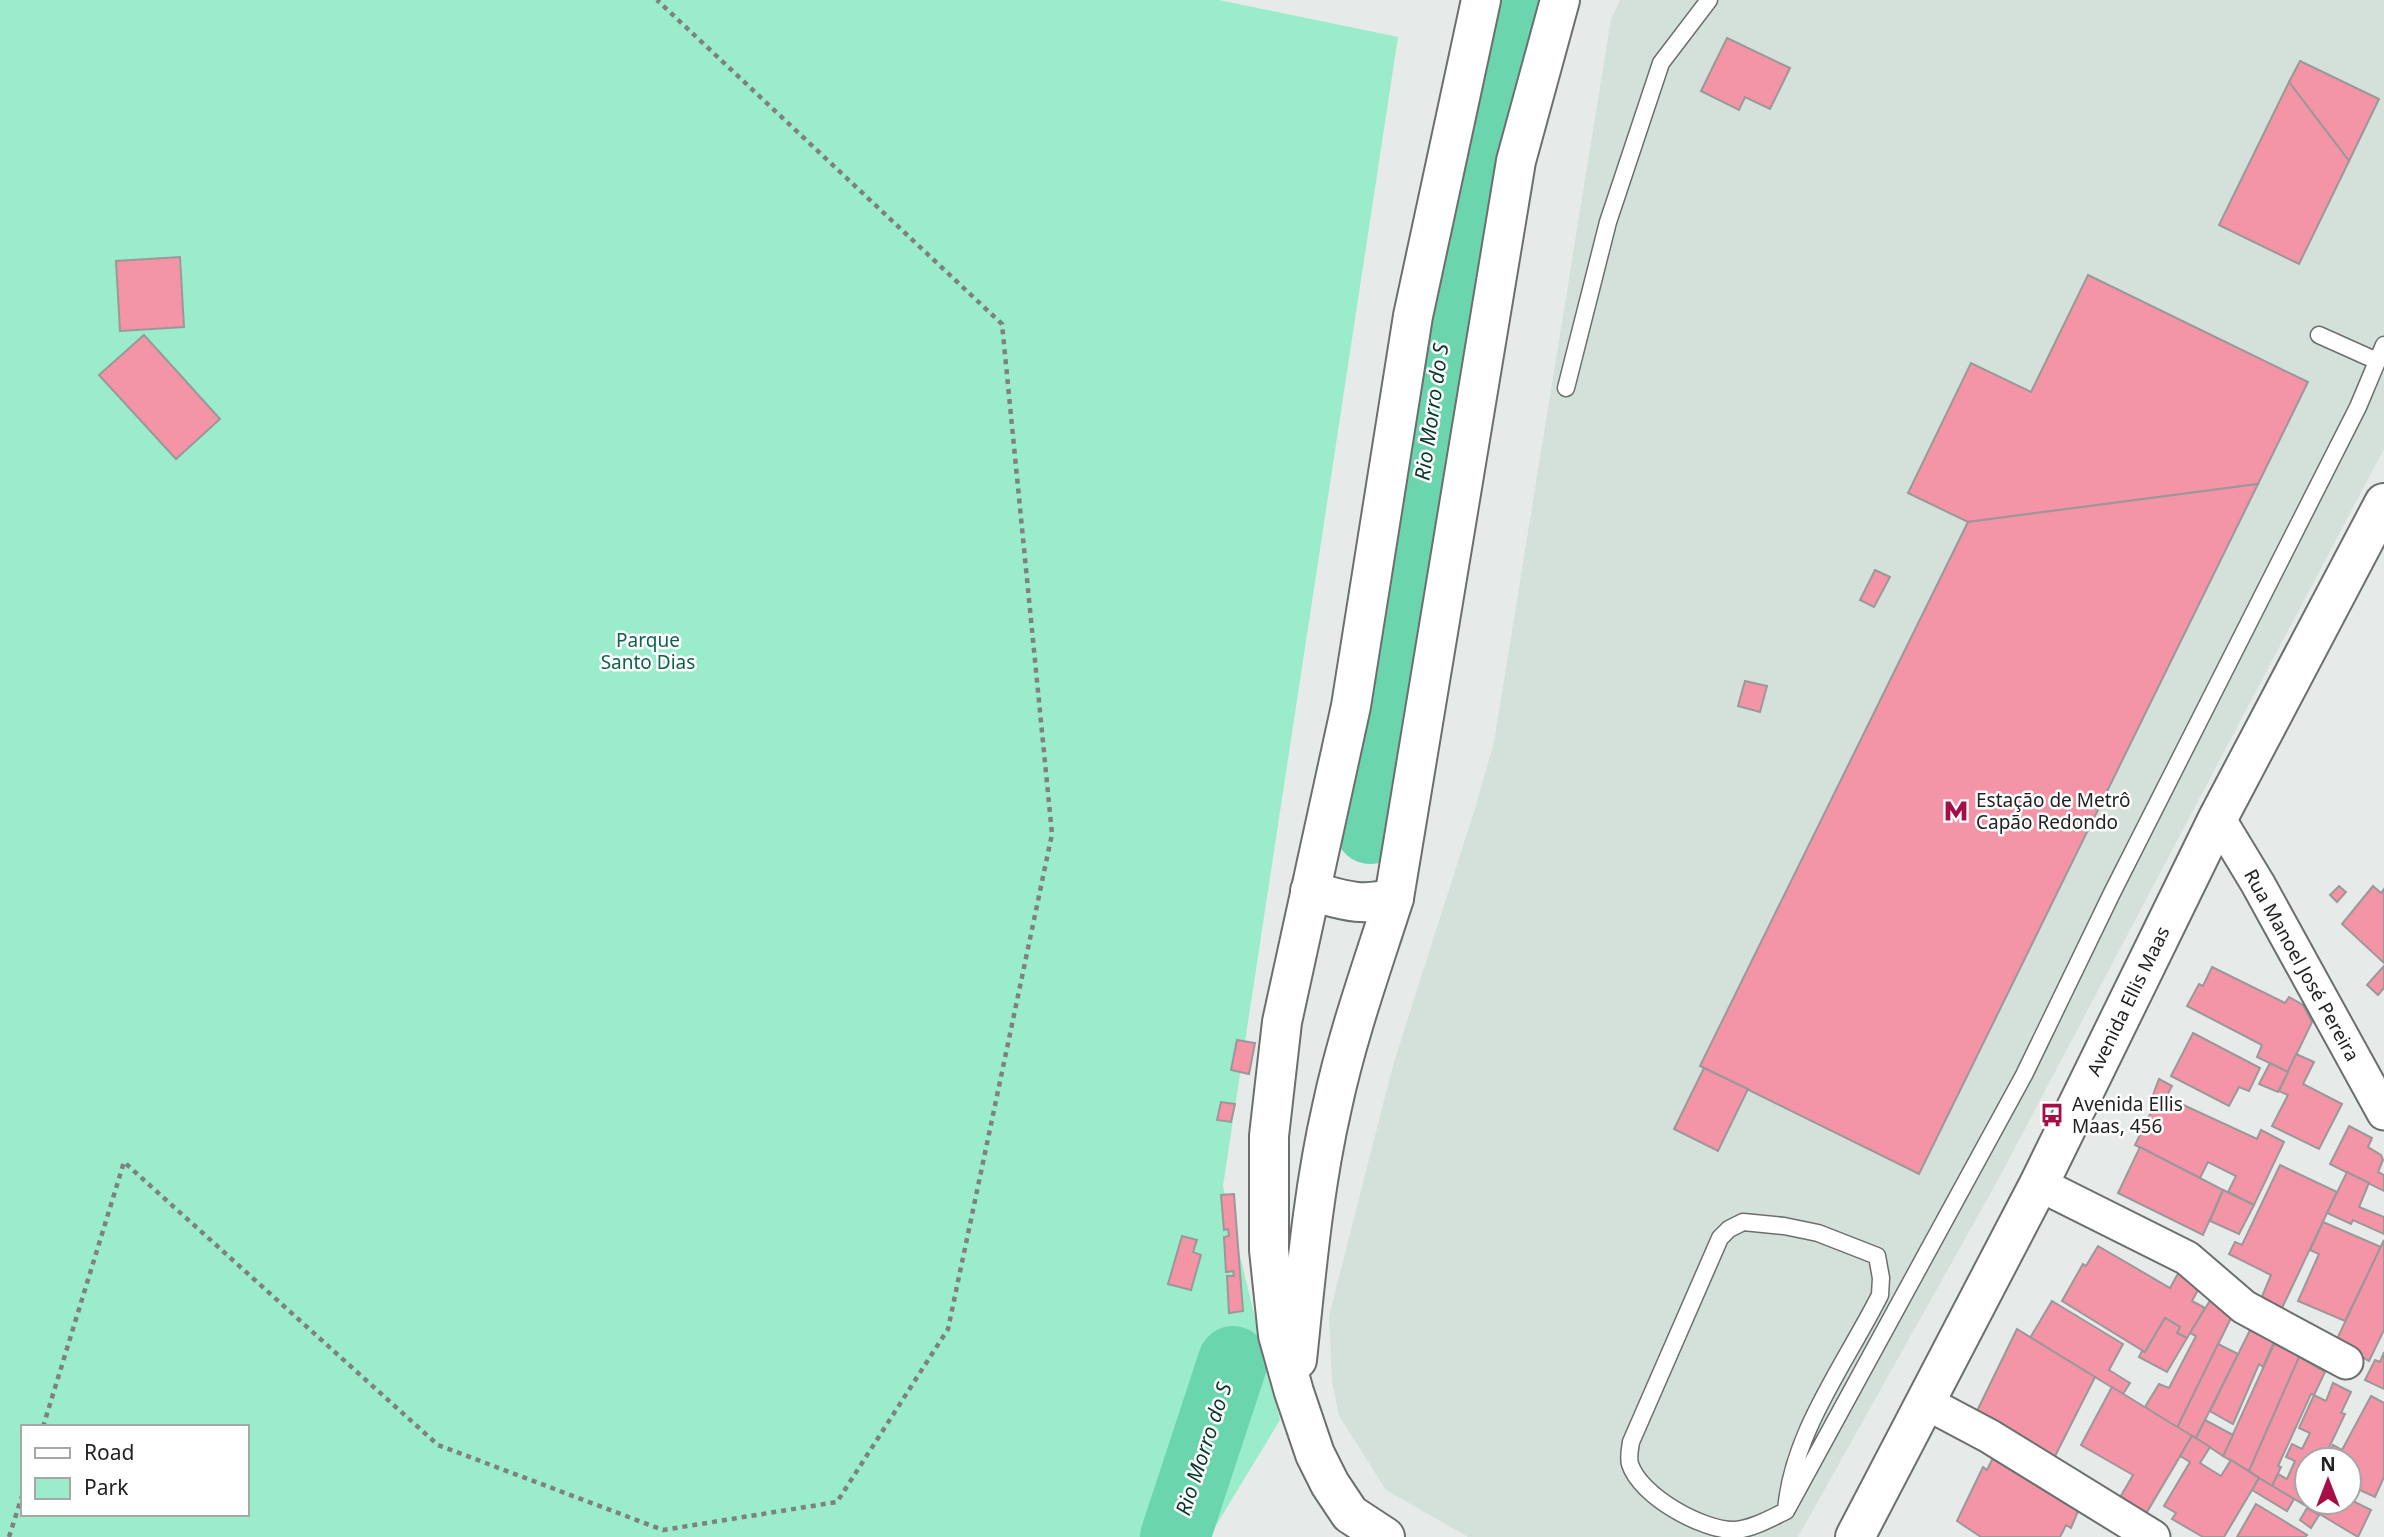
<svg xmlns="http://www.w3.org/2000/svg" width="2384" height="1537" viewBox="0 0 2384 1537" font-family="'Noto Sans',sans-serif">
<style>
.built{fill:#d4e1db}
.green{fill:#9aeccb;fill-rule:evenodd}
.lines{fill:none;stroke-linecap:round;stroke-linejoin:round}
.river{stroke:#6bd5ae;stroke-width:70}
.building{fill:#f495a7;stroke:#9c9798;stroke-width:2}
.lane-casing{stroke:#6b6f6d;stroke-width:19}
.street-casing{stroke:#6b6f6d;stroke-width:37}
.secondary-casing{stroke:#6b6f6d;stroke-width:42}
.primary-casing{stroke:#6b6f6d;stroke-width:42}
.path{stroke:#7e8180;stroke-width:4.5;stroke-dasharray:5 5;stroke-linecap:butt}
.lane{stroke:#fff;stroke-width:16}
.street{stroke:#fff;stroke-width:33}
.secondary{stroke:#fff;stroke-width:38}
.primary{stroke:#fff;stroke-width:38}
.labels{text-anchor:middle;stroke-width:5;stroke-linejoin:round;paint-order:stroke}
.park-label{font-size:19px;fill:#0d634a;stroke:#fff}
.poi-label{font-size:19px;fill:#212322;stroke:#fff;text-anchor:start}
.street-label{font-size:19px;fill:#212322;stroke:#fff}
.water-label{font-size:21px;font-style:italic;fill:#073929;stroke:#fff}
</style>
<rect width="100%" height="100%" fill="#e6ebe9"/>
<polygon class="built" points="1620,0 2384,0 2384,449 1998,1180 1798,1537 1468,1537 1386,1490 1339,1416 1332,1381 1329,1316 1393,1065 1476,805 1494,742 1611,19"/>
<path class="green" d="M0,0H1219L1398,37L1223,1186L1280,1420L1209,1537H0ZM23,1427H247V1514H23Z"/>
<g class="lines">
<g class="river">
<polyline points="1370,829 1480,89 1512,0"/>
<polyline points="1175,1537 1233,1361"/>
</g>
</g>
<g class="building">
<polygon points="1727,38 1790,68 1770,109 1745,97 1739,110 1701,91"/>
<polygon points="2300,61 2379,99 2349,161 2289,82"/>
<polygon points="2289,82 2349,161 2299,264 2219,225"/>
<polygon points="180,257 184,327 120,331 116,261"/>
<polygon points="2088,275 2308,382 2258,484 1968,522 1908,493 1971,363 2031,392"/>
<polygon points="144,335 220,419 176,459 99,375"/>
<polygon points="2258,484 1919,1174 1700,1066 1968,522"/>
<polygon points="1875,570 1890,577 1874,607 1860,600"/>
<polygon points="1745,681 1767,686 1760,712 1738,706"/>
<polygon points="2339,886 2346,892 2337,902 2330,895"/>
<polygon points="2373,886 2381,893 2384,889 2384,963 2342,924"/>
<polygon points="2384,966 2384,988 2378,995 2367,985"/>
<polygon points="2212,967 2285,1003 2289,997 2303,1005 2312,1022 2288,1072 2257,1057 2262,1045 2187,1006 2199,984 2203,986"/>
<polygon points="2193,1033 2260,1068 2249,1091 2239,1087 2229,1106 2171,1076"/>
<polygon points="1237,1040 1255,1043 1249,1074 1231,1070"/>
<polygon points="2296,1054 2314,1062 2303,1084 2342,1104 2319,1149 2272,1126 2288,1095 2279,1091"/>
<polygon points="2270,1063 2288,1072 2278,1092 2259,1084"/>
<polygon points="1704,1068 1748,1089 1718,1151 1674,1129"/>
<polygon points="2159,1079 2172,1086 2166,1097 2257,1139 2261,1130 2284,1142 2254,1205 2228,1192 2236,1176 2208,1162 2200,1178 2135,1145 2158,1098 2153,1095"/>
<polygon points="1221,1102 1235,1104 1231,1122 1217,1120"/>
<polygon points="2349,1126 2372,1138 2368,1147 2381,1155 2383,1160 2378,1172 2384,1175 2384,1191 2330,1164"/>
<polygon points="2140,1147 2223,1190 2203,1235 2118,1193"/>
<polygon points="2280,1165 2337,1192 2282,1308 2261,1299 2271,1275 2229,1254 2235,1242 2242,1245"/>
<polygon points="2347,1172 2369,1183 2359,1207 2384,1217 2384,1234 2353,1220 2351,1224 2327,1213"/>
<polygon points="2223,1190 2254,1205 2239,1234 2210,1221"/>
<polygon points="1234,1194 1243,1311 1229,1313 1227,1276 1234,1276 1233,1271 1226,1272 1224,1237 1229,1236 1228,1229 1224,1230 1221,1195"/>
<polygon points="2323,1222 2381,1247 2345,1321 2298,1301 2319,1254 2310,1250"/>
<polygon points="1182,1236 1197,1240 1193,1252 1201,1255 1191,1290 1168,1284"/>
<polygon points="2384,1240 2384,1330 2369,1361 2336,1341"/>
<polygon points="2098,1246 2170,1288 2180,1270 2190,1275 2198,1290 2192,1301 2205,1308 2187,1338 2177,1333 2180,1327 2165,1318 2145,1352 2062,1301 2083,1264 2086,1266"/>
<polygon points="2211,1299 2232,1316 2177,1428 2145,1407 2159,1384 2169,1388 2196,1336 2190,1333"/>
<polygon points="2052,1301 2123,1344 2109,1370 2130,1383 2123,1394 2030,1338"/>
<polygon points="2165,1318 2180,1327 2177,1333 2187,1338 2167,1372 2139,1357 2142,1351 2145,1352"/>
<polygon points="2251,1328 2275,1340 2263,1367 2259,1364 2233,1424 2210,1411"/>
<polygon points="2017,1329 2095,1377 2053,1460 1977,1411"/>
<polygon points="2218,1344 2238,1354 2196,1438 2177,1428"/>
<polygon points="2274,1344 2300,1356 2249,1471 2223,1456"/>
<polygon points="2384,1352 2384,1389 2365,1380 2375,1360 2380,1362"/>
<polygon points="2299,1357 2325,1372 2314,1395 2311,1394 2278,1466 2281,1467 2272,1486 2249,1471"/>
<polygon points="2333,1383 2351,1392 2341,1413 2345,1414 2323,1460 2307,1460 2307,1495 2303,1504 2272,1486 2278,1474 2287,1479 2295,1461 2286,1457 2292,1444 2302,1449 2310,1433 2299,1428 2314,1395 2326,1401"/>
<polygon points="2112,1387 2192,1436 2144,1517 2118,1501 2133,1475 2081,1445"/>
<polygon points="2371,1396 2384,1403 2384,1477 2375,1497 2349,1485 2349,1460 2326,1460 2333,1445 2342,1450"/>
<polygon points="2205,1420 2233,1435 2223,1456 2196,1438"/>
<polygon points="2192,1436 2210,1447 2200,1463 2221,1476 2231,1460 2259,1478 2224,1537 2203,1537 2172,1519 2176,1513 2164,1506 2190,1462 2180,1456"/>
<polygon points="1994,1456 2079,1509 2071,1528 2066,1525 2060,1537 1981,1537 1957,1521 1983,1467 1987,1470"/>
<polygon points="2259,1478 2294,1499 2287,1511 2252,1490"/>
<polygon points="2307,1495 2307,1502 2349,1502 2349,1499 2371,1510 2358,1537 2303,1504"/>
<polygon points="2256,1504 2307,1535 2305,1537 2237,1537"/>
<polygon points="2307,1508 2319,1515 2311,1528 2300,1520"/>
</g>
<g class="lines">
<g class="lane-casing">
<g id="lane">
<polyline points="2319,335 2377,361"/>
<polyline points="1566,388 1608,222 1661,63 1709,0"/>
<path d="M1786,1511C1792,1433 1846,1363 1880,1295L1881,1278L1877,1256L1818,1233L1784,1226L1743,1222L1729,1229L1720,1238L1631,1442C1630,1449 1628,1458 1630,1464C1640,1496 1703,1531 1735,1530C1752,1529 1771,1518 1786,1511L2024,1075L2112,893L2358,407L2384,345"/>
</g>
</g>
<g class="street-casing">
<g id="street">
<polyline points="2218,818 2258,884 2384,1113"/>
<polyline points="2039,1184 2187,1258 2244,1307 2346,1362"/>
<polyline points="1925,1402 1989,1436 2153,1537"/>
</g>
</g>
<g class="secondary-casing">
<polyline id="secondary" points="1855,1537 2039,1184 2218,818 2384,503"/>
</g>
<g class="primary-casing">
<g id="primary">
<path d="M1310,891C1344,900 1359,907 1394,898"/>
<path d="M1297,1360C1306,1275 1313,1190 1332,1107C1347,1036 1372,967 1394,898L1516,161L1560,0"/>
<polyline points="1385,1537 1350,1514 1330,1484 1315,1454 1294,1392 1278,1335 1269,1250 1269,1136 1282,1022 1351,706 1413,316 1481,0"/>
</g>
</g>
<g class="path">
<polyline points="43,1427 124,1162 438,1445 663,1530 837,1502 948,1329 1052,834 1002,324 657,0"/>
<polyline points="9,1537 23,1493"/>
</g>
<use href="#lane" class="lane"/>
<use href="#street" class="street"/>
<use href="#secondary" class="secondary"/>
<use href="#primary" class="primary"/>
</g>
<defs>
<g id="metro-bare" transform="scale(1.89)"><path d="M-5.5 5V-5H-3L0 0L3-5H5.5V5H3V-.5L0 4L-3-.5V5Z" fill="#a50e47" stroke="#fff" stroke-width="2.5" paint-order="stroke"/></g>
<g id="bus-bare" transform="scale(1.89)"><path d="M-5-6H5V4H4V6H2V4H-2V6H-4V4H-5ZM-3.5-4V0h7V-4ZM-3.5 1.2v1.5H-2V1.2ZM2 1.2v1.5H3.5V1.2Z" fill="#a50e47" stroke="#fff" stroke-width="2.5" paint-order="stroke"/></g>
</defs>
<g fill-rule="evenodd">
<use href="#metro-bare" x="1956" y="811"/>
<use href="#bus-bare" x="2052" y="1115"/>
</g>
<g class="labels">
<g class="park-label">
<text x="648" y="647">Parque<tspan x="648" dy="22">Santo Dias</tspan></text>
</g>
<g class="poi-label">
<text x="1976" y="807">Estação de Metrô<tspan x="1976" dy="22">Capão Redondo</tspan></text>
<text x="2072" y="1111">Avenida Ellis<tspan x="2072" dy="22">Maas, 456</tspan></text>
</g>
<g class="street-label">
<text transform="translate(2302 965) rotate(61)" y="7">Rua Manoel José Pereira</text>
<text transform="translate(2128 1001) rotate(-64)" y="7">Avenida Ellis Maas</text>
</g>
<g class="water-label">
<text transform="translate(1432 412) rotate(-82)" y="7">Rio Morro do S</text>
<text transform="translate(1204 1449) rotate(-72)" y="7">Rio Morro do S</text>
</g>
</g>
<rect x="21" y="1425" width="228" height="91" fill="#ffffff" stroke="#a6a7a7" stroke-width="2"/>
<rect x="35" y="1448" width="35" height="10" fill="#ffffff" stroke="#a6a7a7" stroke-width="2"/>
<text x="84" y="1460" font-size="21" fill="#212322">Road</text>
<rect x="35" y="1478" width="35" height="21" fill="#9aeccb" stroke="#a6a7a7" stroke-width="2"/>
<text x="84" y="1495" font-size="21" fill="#212322">Park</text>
<g transform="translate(2328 1481)"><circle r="33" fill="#ffffff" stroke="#a6a7a7" stroke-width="2"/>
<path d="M0-5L12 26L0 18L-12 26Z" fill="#a50e47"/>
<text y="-10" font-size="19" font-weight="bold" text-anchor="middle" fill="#212322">N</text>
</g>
</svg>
